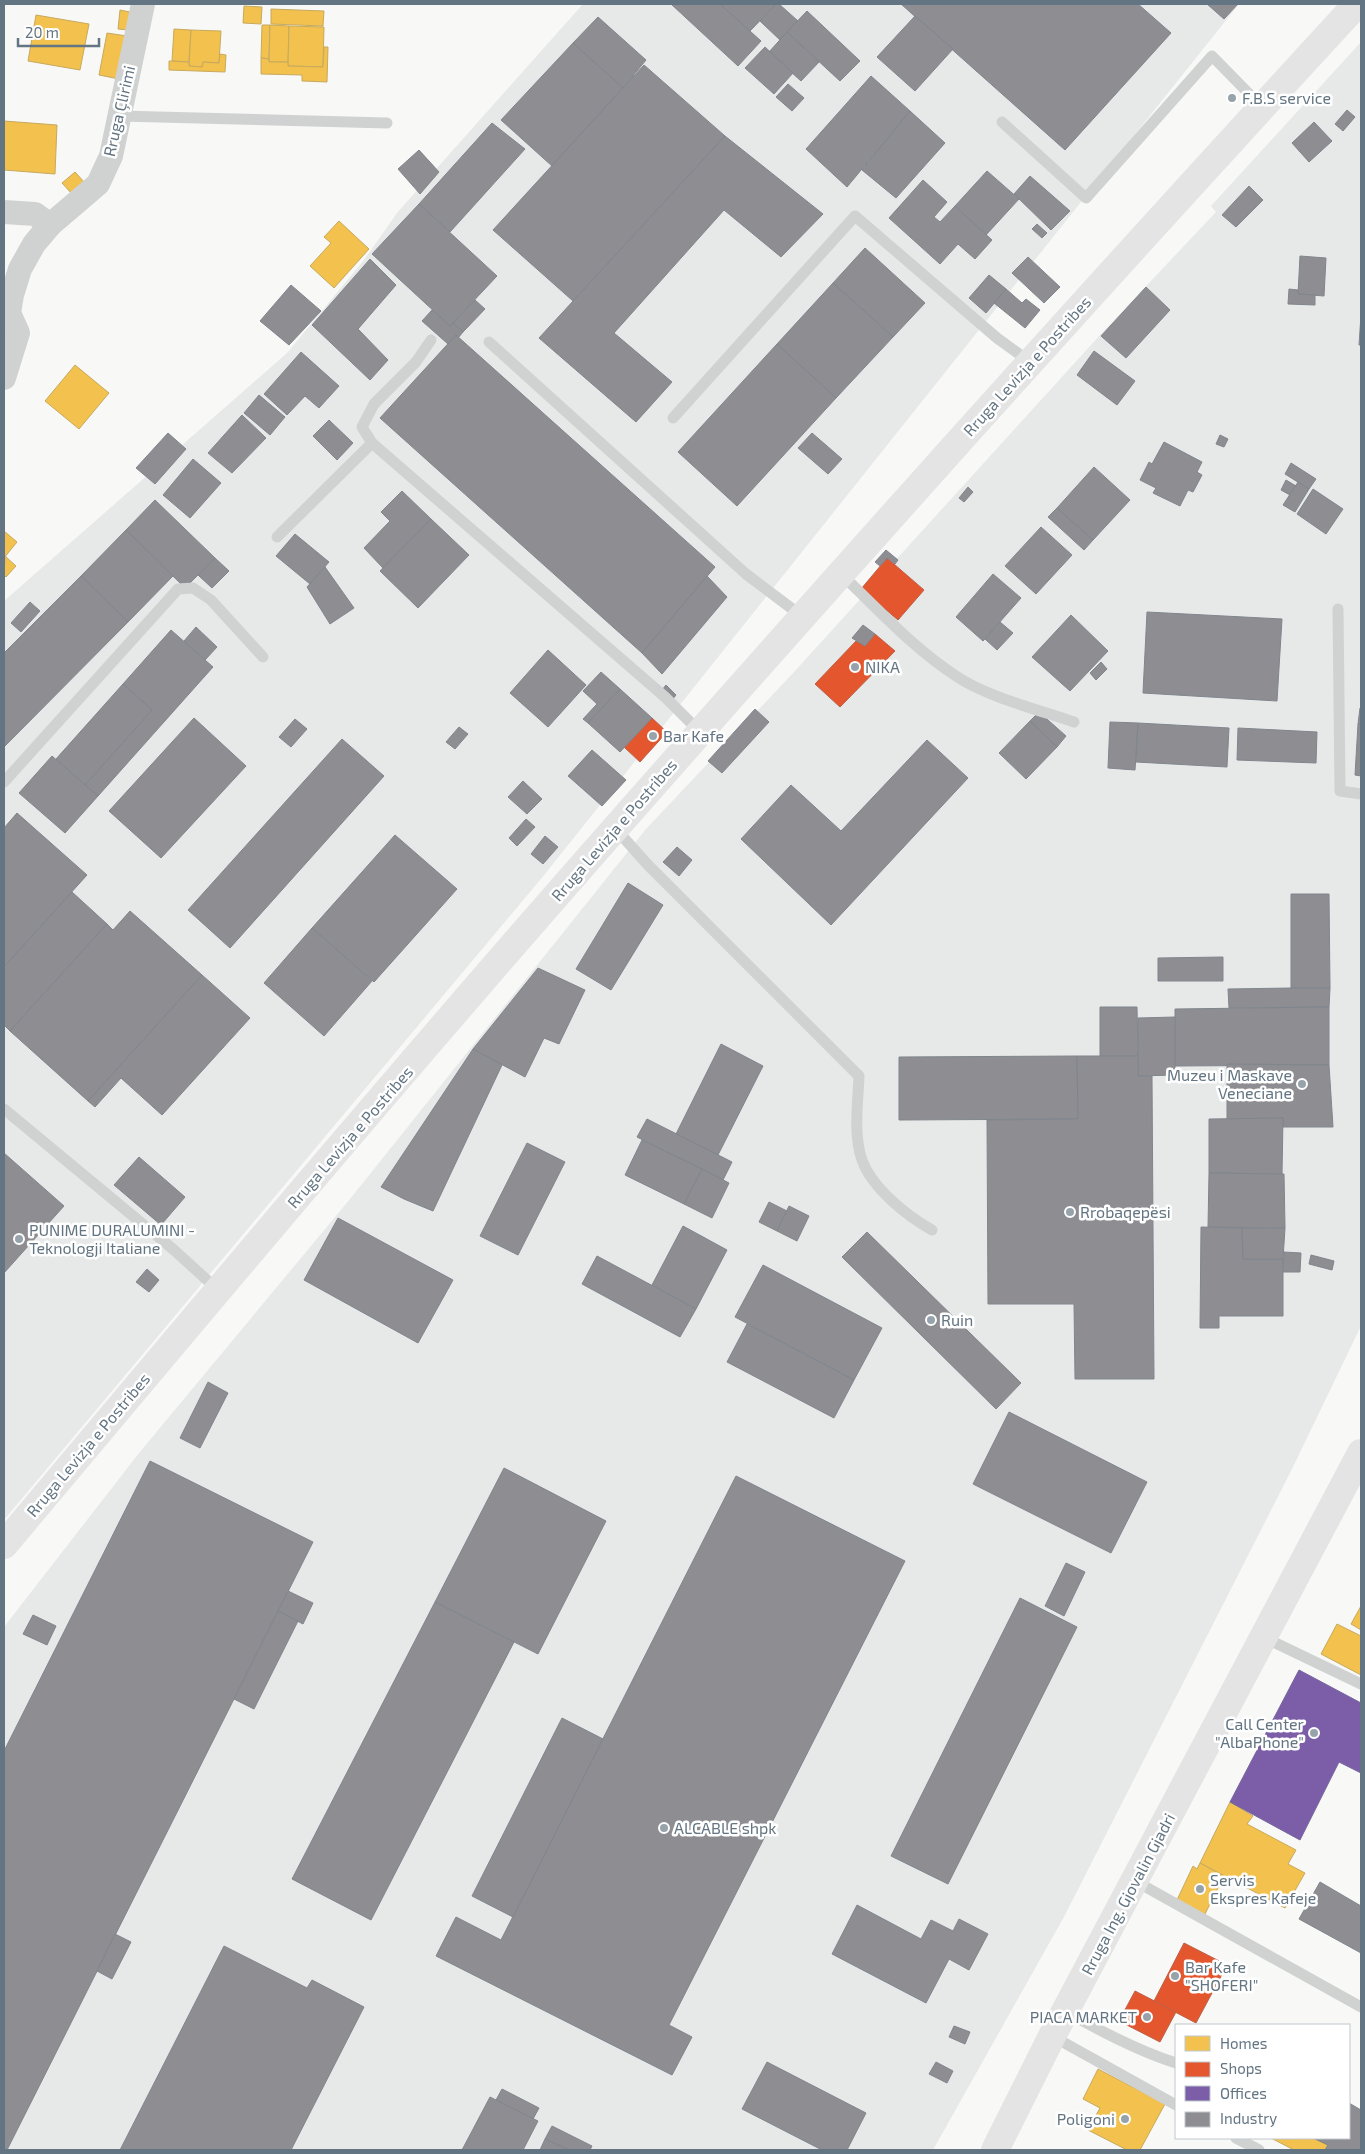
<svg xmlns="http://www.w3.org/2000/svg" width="1365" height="2154" viewBox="0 0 1365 2154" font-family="'Exo 2',sans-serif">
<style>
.built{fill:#e7e8e8}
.homes{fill:#f2c14e;stroke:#c7aa5e}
.shops{fill:#e4572e;stroke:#bd6047}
.offices{fill:#7b5ea7;stroke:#74659c}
.industry{fill:#8d8d92;stroke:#80868d}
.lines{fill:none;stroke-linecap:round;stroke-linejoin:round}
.lane{stroke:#d0d2d2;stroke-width:11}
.street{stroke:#d0d2d2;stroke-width:24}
.secondary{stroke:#e3e4e3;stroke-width:28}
.poi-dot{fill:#97a3ab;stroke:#fff;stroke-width:2}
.labels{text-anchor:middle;stroke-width:5;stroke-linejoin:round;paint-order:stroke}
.poi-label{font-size:16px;fill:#637582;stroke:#fff;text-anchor:start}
.street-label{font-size:16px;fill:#637582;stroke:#fff}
</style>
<rect width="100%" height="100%" fill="#f8f8f7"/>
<g class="built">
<polygon points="583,4 1239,4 545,874 4,1520 4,601 287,353 364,260 397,213"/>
<polygon points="1361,42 1361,1326 1291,1471 1065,1915 933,2150 4,2150 4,1627 139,1453 350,1199 646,829 794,672 1100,335 1216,212 1211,206"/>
</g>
<g class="homes">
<polygon points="244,6 262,7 261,24 243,23"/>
<polygon points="271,9 324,11 323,26 271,24"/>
<polygon points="120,10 130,12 128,30 118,29"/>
<polygon points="36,15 89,24 80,70 28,61"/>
<polygon points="262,25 270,25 269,59 261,58"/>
<polygon points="270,25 289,26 288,62 269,62"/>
<polygon points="289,26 324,27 323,67 288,66"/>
<polygon points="174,29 191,30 189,62 172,61"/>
<polygon points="191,30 221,31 219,63 203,62 202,67 189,66"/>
<polygon points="107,33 127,36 119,79 99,75"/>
<polygon points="324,47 328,47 327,82 302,81 302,75 261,74 261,58 269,59 269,62 288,62 288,66 323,67"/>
<polygon points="220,54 226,55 225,72 169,70 169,61 189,62 189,66 202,67 203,62 219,63"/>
<polygon points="4,121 57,125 55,174 4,170"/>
<polygon points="75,172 85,183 72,194 62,183"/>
<polygon points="339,221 369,249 334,288 310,266 331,243 324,237"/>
<polygon points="75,365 109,393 79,429 45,401"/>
<polygon points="4,531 17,542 4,558"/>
<polygon points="5,556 16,566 6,577 4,575"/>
<polygon points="1361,1606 1361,1630 1351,1624"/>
<polygon points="1337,1624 1361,1636 1361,1675 1321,1654"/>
<polygon points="1230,1802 1253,1816 1247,1824 1296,1850 1288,1864 1305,1873 1285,1908 1200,1863"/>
<polygon points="1200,1863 1224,1876 1204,1916 1176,1902 1193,1866 1197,1869"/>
<polygon points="1098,2069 1165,2104 1140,2150 1127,2150 1088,2130 1100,2108 1083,2099"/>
<polygon points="1271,2138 1313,2138 1328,2145 1325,2150 1294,2150"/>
</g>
<g class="shops">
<polygon points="887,558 924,590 898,620 861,589"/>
<polygon points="875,634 895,651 840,707 815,684 856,641 865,646"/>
<polygon points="652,718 667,732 640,762 624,747"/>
<polygon points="1184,1943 1227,1965 1196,2023 1154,2001"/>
<polygon points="1135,1991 1176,2012 1160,2042 1119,2021"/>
</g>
<polygon class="offices" points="1299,1670 1361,1703 1361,1773 1339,1762 1300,1840 1230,1802"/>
<g class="industry">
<polygon points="671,4 720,4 761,41 738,66"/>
<polygon points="720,4 776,4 750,31"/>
<polygon points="776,4 779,4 798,21 780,40 760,21"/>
<polygon points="901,4 1138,4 1171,33 1065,150"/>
<polygon points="1207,4 1238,4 1224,19"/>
<polygon points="807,11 860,61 840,81 787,32"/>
<polygon points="915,16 953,49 915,91 877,57"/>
<polygon points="598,17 646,60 623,88 573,43"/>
<polygon points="787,32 819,62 801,81 769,52"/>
<polygon points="573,43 623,88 552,166 501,120"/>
<polygon points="765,47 793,73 774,94 745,68"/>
<polygon points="644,65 725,136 573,301 493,230"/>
<polygon points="871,76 910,111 847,187 806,149"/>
<polygon points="788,84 804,98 792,111 776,97"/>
<polygon points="1347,110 1355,117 1343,131 1335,124"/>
<polygon points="910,111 945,143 896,198 862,170"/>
<polygon points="1314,122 1332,141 1309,162 1292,143"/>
<polygon points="492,123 525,149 450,232 419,204"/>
<polygon points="725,136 823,214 781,257 724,210 614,333 672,382 636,422 539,338"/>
<polygon points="419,150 439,172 420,194 398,169"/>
<polygon points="987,171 1019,199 986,235 955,206"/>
<polygon points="1030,176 1070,211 1051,230 1014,194"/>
<polygon points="923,180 947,202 934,217 940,222 955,206 992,240 975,259 958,244 940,264 889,218"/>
<polygon points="1249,186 1263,200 1236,227 1222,215"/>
<polygon points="419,204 497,276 450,326 372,254"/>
<polygon points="1037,224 1047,233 1042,238 1032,229"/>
<polygon points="865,248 925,303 893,337 833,283"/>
<polygon points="1300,256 1326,258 1324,296 1298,294"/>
<polygon points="1028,257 1060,287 1044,303 1012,273"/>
<polygon points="370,259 396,285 358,329 388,360 370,380 312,325"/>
<polygon points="989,275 1006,289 986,313 969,298"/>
<polygon points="833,283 893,337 836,398 777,344"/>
<polygon points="291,285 321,311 289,345 260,321"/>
<polygon points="1146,287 1170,310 1126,358 1101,336"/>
<polygon points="1006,289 1022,303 1026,299 1040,310 1025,328 994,303"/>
<polygon points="1289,289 1298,290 1298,294 1315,295 1315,305 1288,304"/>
<polygon points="475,300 485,309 463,332 453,323"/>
<polygon points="432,310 450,326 453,323 463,332 458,338 456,335 448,344 422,321"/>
<polygon points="1361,315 1361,345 1359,345"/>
<polygon points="456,335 715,567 642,653 380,418"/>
<polygon points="777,344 836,398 737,506 678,452"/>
<polygon points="1094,351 1135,381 1117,405 1077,375"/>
<polygon points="301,352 339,386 319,408 305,396 287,415 264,394"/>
<polygon points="259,395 285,417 270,435 244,413"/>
<polygon points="242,415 266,438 232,473 208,453"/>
<polygon points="329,420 353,443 337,460 313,436"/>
<polygon points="168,433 186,449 155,484 136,468"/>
<polygon points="812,433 842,459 828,474 798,448"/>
<polygon points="1220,435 1228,439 1224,447 1216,444"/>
<polygon points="1164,442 1202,462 1197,472 1202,475 1193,492 1188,490 1180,506 1153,493 1156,488 1140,480 1149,462 1152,464"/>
<polygon points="193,459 221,483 190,518 163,495"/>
<polygon points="1291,463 1316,479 1309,489 1285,474"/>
<polygon points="1094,467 1130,500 1093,540 1057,508"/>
<polygon points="1286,480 1296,486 1290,495 1281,490"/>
<polygon points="1298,482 1309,489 1295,512 1283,505"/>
<polygon points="968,487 973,492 964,502 959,498"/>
<polygon points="1313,489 1343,509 1326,534 1297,514"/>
<polygon points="402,491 431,519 383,568 364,548 390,521 381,512"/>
<polygon points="155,500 215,558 185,588 126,530"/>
<polygon points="1057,508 1093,540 1084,550 1048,517"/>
<polygon points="431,519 469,555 418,608 380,571"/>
<polygon points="1041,527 1072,555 1036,594 1005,566"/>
<polygon points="126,530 173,576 128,622 81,576"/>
<polygon points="295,534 329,562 310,584 276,556"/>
<polygon points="886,550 898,560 895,564 887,558 880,566 875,562"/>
<polygon points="215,558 229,571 212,588 198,575"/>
<polygon points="325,567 354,608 330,624 307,587"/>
<polygon points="993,574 1021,598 983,641 956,617"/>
<polygon points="81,576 128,622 4,747 4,653"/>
<polygon points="707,576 727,597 662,674 642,653"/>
<polygon points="30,602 40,611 21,632 11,623"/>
<polygon points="1147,612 1282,619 1277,701 1143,693"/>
<polygon points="1071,615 1108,651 1070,691 1032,657"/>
<polygon points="1000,622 1013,633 997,650 985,639"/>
<polygon points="863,625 875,634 865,646 852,638"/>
<polygon points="196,627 217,647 205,660 184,641"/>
<polygon points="171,630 213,667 98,796 85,785 152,710 123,684"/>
<polygon points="548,650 586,685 548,727 510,693"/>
<polygon points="1101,662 1107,669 1096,680 1090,673"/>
<polygon points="601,672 620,689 588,723 583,719 597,704 583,691"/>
<polygon points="123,684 152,710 85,785 56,759"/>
<polygon points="666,685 676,695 672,700 662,690"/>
<polygon points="620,689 652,718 620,752 588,723"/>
<polygon points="1360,708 1361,708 1361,724 1358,724"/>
<polygon points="755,709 769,722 722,773 708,761"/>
<polygon points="1039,712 1066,736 1057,747 1030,721"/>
<polygon points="194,718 246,766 161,858 109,811"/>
<polygon points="295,719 307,729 291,747 279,737"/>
<polygon points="1030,721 1057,747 1026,779 999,753"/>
<polygon points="1110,722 1138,723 1135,770 1108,768"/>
<polygon points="1138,723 1229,728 1227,767 1136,762"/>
<polygon points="1358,724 1361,724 1361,776 1355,775"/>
<polygon points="459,727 468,734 455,749 446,742"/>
<polygon points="1238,728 1317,732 1316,763 1237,760"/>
<polygon points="342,739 384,776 230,948 188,910"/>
<polygon points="927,740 968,778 831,925 741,839 791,785 841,831"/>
<polygon points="592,750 626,780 602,806 568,776"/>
<polygon points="52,756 98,796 65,833 19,793"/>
<polygon points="523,781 542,799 527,814 508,797"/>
<polygon points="17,813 87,875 4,967 4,828"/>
<polygon points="526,819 535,827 517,846 509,838"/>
<polygon points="395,835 457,889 374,982 312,928"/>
<polygon points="545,836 558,847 543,864 531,854"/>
<polygon points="677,847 692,860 679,876 663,862"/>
<polygon points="628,883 663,905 611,990 576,969"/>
<polygon points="72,892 107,924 10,1031 4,1025 4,967"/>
<polygon points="1291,894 1329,894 1330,988 1291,988"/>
<polygon points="130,911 202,975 88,1101 10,1031 107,924 113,930"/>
<polygon points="312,928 372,981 324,1036 264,983"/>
<polygon points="1223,957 1223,981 1158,981 1158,958"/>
<polygon points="538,968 585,990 559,1044 544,1038 525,1077 473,1049"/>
<polygon points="202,975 250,1018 162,1115 121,1078 95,1107 88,1101"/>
<polygon points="1291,988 1330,988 1329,1007 1229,1008 1228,989"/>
<polygon points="1100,1007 1137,1007 1138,1056 1100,1056"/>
<polygon points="1329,1007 1329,1065 1175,1066 1175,1009"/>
<polygon points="1175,1017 1175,1075 1138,1076 1138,1018"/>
<polygon points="721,1044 763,1066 718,1155 676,1134"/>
<polygon points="473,1049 502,1065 433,1211 404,1199 381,1187"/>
<polygon points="1077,1056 1078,1119 899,1120 899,1057"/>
<polygon points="1077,1056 1138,1056 1138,1076 1152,1076 1154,1379 1075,1379 1074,1304 988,1304 987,1120 1078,1119"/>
<polygon points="1227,1064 1329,1065 1333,1127 1283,1127 1283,1118 1227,1120"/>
<polygon points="1283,1118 1282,1174 1209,1173 1209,1119"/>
<polygon points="647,1119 732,1162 723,1180 637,1137"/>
<polygon points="642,1140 702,1169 684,1204 625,1175"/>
<polygon points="527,1143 565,1162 518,1255 480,1236"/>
<polygon points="4,1153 64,1206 4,1273"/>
<polygon points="139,1157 185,1197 161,1225 114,1185"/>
<polygon points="702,1169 729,1183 712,1218 684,1204"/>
<polygon points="1209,1173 1284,1174 1285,1228 1208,1227"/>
<polygon points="769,1202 787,1211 777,1231 759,1222"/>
<polygon points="789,1206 809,1216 797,1241 777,1231"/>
<polygon points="338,1218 453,1280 418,1343 304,1280"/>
<polygon points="683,1226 727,1250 696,1309 652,1285"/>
<polygon points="1201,1227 1242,1228 1243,1259 1283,1259 1283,1316 1219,1316 1219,1328 1200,1328"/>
<polygon points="1242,1228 1285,1228 1283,1259 1243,1259"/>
<polygon points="867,1232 1021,1383 996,1409 842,1257"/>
<polygon points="1284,1252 1301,1253 1300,1272 1283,1272"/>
<polygon points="1311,1255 1334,1261 1332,1270 1309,1264"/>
<polygon points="597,1256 696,1309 680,1337 582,1284"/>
<polygon points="763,1265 882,1328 854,1380 735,1317"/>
<polygon points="147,1269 159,1280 149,1292 136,1282"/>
<polygon points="747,1324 854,1380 834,1418 727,1362"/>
<polygon points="208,1382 228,1393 200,1448 180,1438"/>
<polygon points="1009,1412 1147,1482 1111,1553 973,1484"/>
<polygon points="150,1461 313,1542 7,2150 4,2150 4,1751"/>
<polygon points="504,1468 606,1521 538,1654 435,1602"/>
<polygon points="736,1476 905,1561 669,2025 692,2037 672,2075 436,1956 456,1917 501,1940"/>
<polygon points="1066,1563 1085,1572 1064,1616 1045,1606"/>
<polygon points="288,1591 313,1603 303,1624 278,1611"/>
<polygon points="1020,1598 1077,1627 948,1884 891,1856"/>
<polygon points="435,1602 514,1642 371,1920 292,1879"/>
<polygon points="278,1611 298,1621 254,1709 234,1699"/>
<polygon points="33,1615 56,1626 47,1645 23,1634"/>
<polygon points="562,1718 603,1739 513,1917 472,1896"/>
<polygon points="1320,1882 1361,1906 1361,1953 1299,1919"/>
<polygon points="857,1905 921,1939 931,1920 953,1931 959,1919 988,1934 969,1970 949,1959 926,2003 832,1954"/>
<polygon points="115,1934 131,1942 112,1979 97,1971"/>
<polygon points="224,1946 307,1988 312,1980 364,2007 291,2150 120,2150"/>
<polygon points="954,2026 970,2032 965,2044 949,2037"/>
<polygon points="767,2062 866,2113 847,2150 822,2150 742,2109"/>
<polygon points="936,2062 953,2071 947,2083 929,2074"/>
<polygon points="502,2089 539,2108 533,2119 496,2100"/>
<polygon points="490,2097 538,2121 523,2150 462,2150"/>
<polygon points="1349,2103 1361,2110 1361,2150 1325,2150 1328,2145 1313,2138 1349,2138"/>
<polygon points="552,2126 592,2146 590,2150 569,2150 545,2139"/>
<polygon points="545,2139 569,2150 540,2150"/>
</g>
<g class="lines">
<g class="lane">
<polyline points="119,116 387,123"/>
<polyline points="1002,122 1086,198 1212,56 1262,107"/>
<polyline points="431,340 416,362 374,404 362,427 372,443 665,697 700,732"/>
<polyline points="489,342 746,574 803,617"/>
<polyline points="673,418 855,216 997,338 1030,362"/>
<polyline points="277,537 372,443"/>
<path d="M841,574C878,609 913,648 956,676C985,696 1039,710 1074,722"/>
<polyline points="1338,609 1340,791 1361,794"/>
<polyline points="4,782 178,589 193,588 211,600 263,657"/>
<path d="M615,828L648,865L859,1076C858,1103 853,1134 862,1160C872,1188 907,1216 932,1230"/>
<polyline points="4,1109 174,1250 218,1290"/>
<polyline points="1265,1638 1361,1684"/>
<polyline points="1135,1881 1361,2007"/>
<path d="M1065,2011C1100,2031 1138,2051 1176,2063"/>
<polyline points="1052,2036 1176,2105"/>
<polyline points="1236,2138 1259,2150"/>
</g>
<g class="street">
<polyline points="4,212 35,214 50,225"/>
<polyline points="4,378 18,333 9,313 12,295 20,269 34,244 50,225 98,184 111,156 143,4"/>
</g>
<g class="secondary">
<path d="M4,1545C207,1303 410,1061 619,824C862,548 1108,274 1357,4"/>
<polyline points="995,2150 1052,2036 1361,1453"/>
</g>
</g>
<g class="poi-dot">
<circle cx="1232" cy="98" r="5"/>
<circle cx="855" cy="667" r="5"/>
<circle cx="653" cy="736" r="5"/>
<circle cx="1302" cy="1084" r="5"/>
<circle cx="1070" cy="1212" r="5"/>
<circle cx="19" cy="1239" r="5"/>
<circle cx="931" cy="1320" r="5"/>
<circle cx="1314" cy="1733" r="5"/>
<circle cx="664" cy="1828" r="5"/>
<circle cx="1200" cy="1889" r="5"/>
<circle cx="1175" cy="1976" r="5"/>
<circle cx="1147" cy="2017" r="5"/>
<circle cx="1125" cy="2119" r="5"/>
</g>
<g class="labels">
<g class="poi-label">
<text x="1242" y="104">F.B.S service</text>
<text x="865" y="673">NIKA</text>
<text x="663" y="742">Bar Kafe</text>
<text x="1292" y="1081" text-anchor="end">Muzeu i Maskave<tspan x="1292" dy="18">Veneciane</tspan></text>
<text x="1080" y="1218">Rrobaqepësi</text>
<text x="29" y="1236">PUNIME DURALUMINI -<tspan x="29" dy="18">Teknologji Italiane</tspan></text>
<text x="941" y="1326">Ruin</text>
<text x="1304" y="1730" text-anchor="end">Call Center<tspan x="1304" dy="18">"AlbaPhone"</tspan></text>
<text x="674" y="1834">ALCABLE shpk</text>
<text x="1210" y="1886">Servis<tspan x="1210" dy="18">Ekspres Kafeje</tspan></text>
<text x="1185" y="1973">Bar Kafe<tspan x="1185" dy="18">"SHOFERI"</tspan></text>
<text x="1137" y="2023" text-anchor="end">PIACA MARKET</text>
<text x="1115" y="2125" text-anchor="end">Poligoni</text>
</g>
<g class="street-label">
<text transform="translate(119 111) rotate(-77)" y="6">Rruga Çlirimi</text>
<text transform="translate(1027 366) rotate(-48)" y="6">Rruga Levizja e Postribes</text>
<text transform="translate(614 830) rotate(-49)" y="6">Rruga Levizja e Postribes</text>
<text transform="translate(350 1137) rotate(-49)" y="6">Rruga Levizja e Postribes</text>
<text transform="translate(88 1445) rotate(-50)" y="6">Rruga Levizja e Postribes</text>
<text transform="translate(1128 1894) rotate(-62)" y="6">Rruga Ing. Gjovalin Gjadri</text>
</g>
</g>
<rect width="1365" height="2154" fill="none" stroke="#637582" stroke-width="10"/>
<rect x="1175" y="2024" width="175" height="115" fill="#ffffff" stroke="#c1c8cd"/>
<rect x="1185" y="2036" width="25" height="15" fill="#f2c14e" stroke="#c1c8cd"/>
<text x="1220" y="2049" font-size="15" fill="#637582">Homes</text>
<rect x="1185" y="2062" width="25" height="15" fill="#e4572e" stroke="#c1c8cd"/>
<text x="1220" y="2074" font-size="15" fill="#637582">Shops</text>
<rect x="1185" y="2086" width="25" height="15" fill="#7b5ea7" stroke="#c1c8cd"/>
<text x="1220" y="2099" font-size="15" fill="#637582">Offices</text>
<rect x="1185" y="2112" width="25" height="15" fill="#8d8d92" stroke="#c1c8cd"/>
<text x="1220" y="2124" font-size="15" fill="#637582">Industry</text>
<path d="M18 38v8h81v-8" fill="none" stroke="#637582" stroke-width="2.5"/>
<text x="25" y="38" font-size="15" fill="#637582" stroke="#ffffff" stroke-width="4" paint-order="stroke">20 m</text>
</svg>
